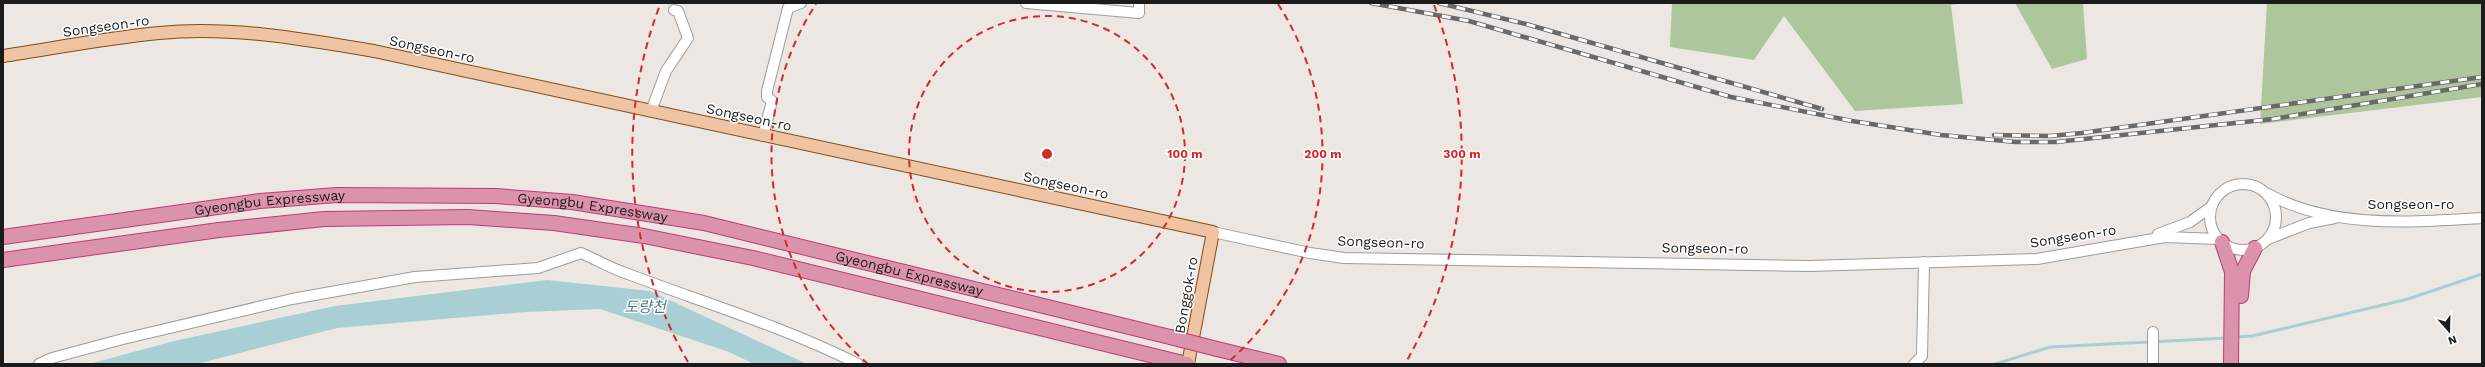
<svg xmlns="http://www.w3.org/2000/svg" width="2485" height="367" viewBox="0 0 2485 367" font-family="'Work Sans','Noto Sans KR',sans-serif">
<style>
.forest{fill:#aec69c}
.water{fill:#a8d0d4}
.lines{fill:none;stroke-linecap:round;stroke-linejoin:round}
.stream{stroke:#a8d0d4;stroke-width:3}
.minor-casing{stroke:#9c9c9c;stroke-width:12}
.major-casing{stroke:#814d12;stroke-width:14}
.highway-casing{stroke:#c03979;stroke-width:16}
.minor{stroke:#fff;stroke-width:10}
.major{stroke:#efc4a4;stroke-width:12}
.highway{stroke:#da93aa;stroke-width:14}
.rail-casing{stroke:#696969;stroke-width:4.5}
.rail{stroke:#fff;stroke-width:3;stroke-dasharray:9;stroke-linecap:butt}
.highway-bridge-casing{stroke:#c03979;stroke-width:16;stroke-linecap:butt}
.highway-bridge{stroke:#da93aa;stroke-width:14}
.ring{fill:none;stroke:#d62828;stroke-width:2;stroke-dasharray:7 5}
.labels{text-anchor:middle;stroke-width:3;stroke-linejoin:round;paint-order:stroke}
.street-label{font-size:14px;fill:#1b1b1b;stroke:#fff}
.water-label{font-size:15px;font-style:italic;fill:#4e7890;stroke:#fff}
.centre{fill:#d62828;stroke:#fff;stroke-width:2}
.ring-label{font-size:12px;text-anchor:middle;font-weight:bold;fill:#d62828;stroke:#fff;stroke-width:3;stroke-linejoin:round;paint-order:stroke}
</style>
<rect width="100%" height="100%" fill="#ece7e2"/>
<g class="forest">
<polygon points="1672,3 1966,3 1951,5 1963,104 1855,111 1784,16 1754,60 1670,47"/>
<polygon points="2015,3 2083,3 2087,59 2052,69"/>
<polygon points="2267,3 2482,3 2482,97 2260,124"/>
</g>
<polygon class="water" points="547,280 650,291 807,364 754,364 729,352 600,309 526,312 337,328 197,364 89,364 174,341 335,306"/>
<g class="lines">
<g class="stream">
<polyline points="2234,337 2252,336 2408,299 2482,274"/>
<polyline points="1995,364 2050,347 2227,338"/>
</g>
<g class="minor-casing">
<g id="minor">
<polyline points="1026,3 1139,13 1139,3"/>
<polyline points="651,111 666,71 688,38 678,11 674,10"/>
<polyline points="763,136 772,101 767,97 767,91 788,8 801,3"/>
<circle cx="2243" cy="217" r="33"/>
<path d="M2268,194C2332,229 2411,222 2482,218"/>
<polyline points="1213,232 1310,253 1344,258 1810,266 2037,259 2165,237 2218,239"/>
<polyline points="2158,234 2190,222 2211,207"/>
<polyline points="2268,239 2309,223 2335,218"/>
<polyline points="2153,332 2153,364"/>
<path d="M39,364L52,358L123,339L292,299L415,277L538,268L581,253C597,260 612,269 628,274C705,303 784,327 858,364"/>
<polyline points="1914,364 1922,356 1924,262"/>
</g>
</g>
<g class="major-casing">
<path id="major" d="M3,56C55,48 107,38 159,33C231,26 304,39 374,51L1213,232L1188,364"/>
</g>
<g class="highway-casing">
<g id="highway">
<path id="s1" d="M3,237L260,201L337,195L496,196L572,202L704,223L1170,337"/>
<polyline points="2222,242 2232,272 2231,364"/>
<polyline points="3,260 219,230 324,219 468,217 554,223 644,236 753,258 1187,364"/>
<polyline points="2241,296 2243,271 2255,248"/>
<polyline points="1217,349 1279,364"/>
</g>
</g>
<use href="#minor" class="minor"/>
<use href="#major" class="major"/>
<use href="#highway" class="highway"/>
<g class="rail-casing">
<g id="rail">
<polyline points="1371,3 1469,21 1731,97 1852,121 1941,135 2016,142 2056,142 2273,119 2482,84"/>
<polyline points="1439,3 1526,24 1822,109"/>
<polyline points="1994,135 2050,136 2082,133 2482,77"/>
</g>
</g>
<use href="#rail" class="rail"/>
<g class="highway-bridge-casing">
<polyline id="highway-bridge" points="1170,337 1217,349"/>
</g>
<use href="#highway-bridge" class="highway-bridge"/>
</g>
<g class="ring">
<circle cx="1047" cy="154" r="138"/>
<path d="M868 364A276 276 0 0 1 816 4M1278 4A276 276 0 0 1 1226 364"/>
<path d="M688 362A415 415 0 0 1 660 5M1434 5A415 415 0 0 1 1406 362"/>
</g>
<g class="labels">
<g class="street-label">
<text transform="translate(106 26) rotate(-8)" y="5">Songseon-ro</text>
<text transform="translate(432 49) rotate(12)" y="5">Songseon-ro</text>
<text transform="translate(749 117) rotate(12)" y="5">Songseon-ro</text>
<text transform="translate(1066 185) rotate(12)" y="5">Songseon-ro</text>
<text dy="5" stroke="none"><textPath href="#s1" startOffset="269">Gyeongbu Expressway</textPath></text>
<text x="2411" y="209">Songseon-ro</text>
<text dy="5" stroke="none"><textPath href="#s1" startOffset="593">Gyeongbu Expressway</textPath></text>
<text transform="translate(2073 236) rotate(-9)" y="5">Songseon-ro</text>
<text transform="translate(1381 242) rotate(2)" y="5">Songseon-ro</text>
<text transform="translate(1705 248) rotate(1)" y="5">Songseon-ro</text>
<text dy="5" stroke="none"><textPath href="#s1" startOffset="917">Gyeongbu Expressway</textPath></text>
<text transform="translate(1186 295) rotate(-80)" y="5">Bonggok-ro</text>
</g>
<g class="water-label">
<text x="645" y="312">도량천</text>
</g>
</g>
<circle cx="1047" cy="154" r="6" class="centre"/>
<g class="ring-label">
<text x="1185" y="158">100 m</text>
<text x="1323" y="158">200 m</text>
<text x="1462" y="158">300 m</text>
</g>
<rect width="2485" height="367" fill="none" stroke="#1b1b1b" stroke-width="8"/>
<g transform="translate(2449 331) rotate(160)" stroke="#ffffff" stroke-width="3" paint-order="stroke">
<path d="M0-3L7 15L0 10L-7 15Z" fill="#1b1b1b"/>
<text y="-6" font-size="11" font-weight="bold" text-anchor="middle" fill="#1b1b1b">N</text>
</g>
</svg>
